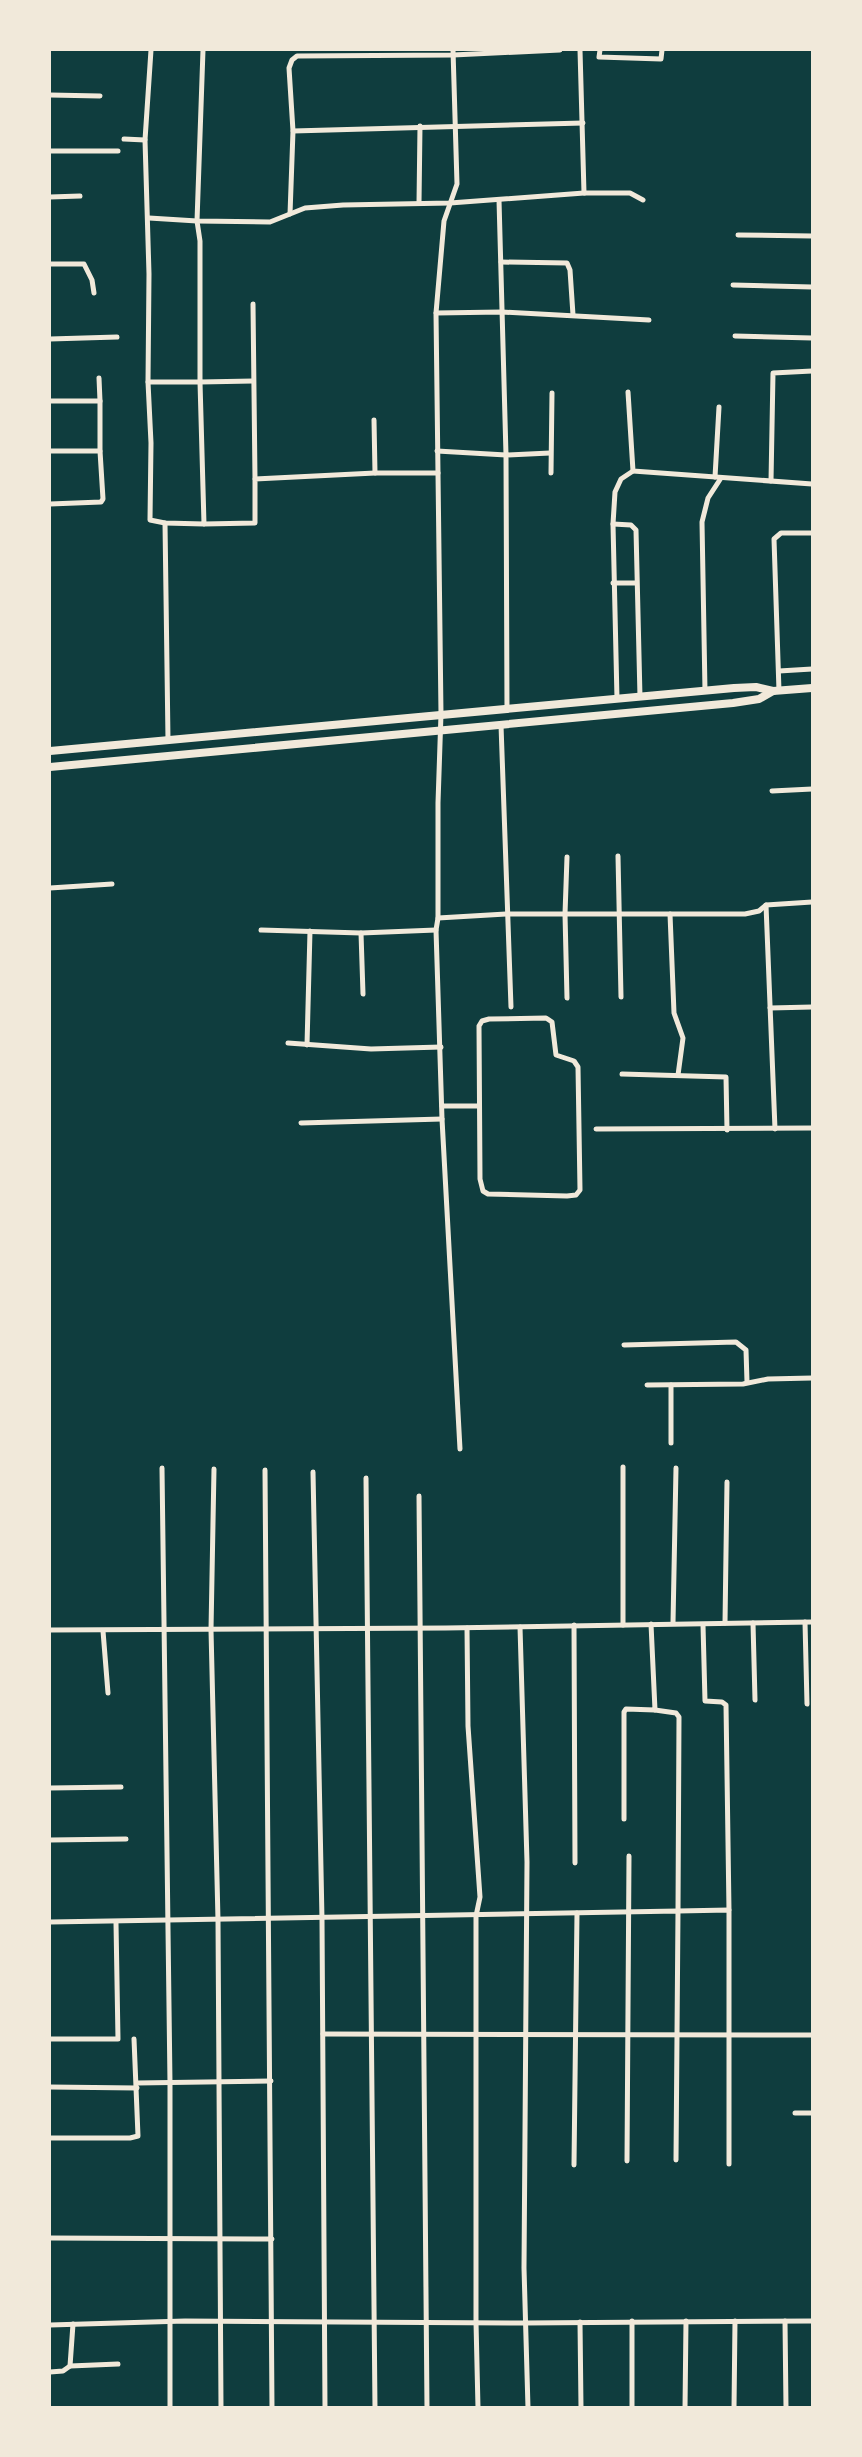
<svg xmlns="http://www.w3.org/2000/svg" width="862" height="2457" viewBox="0 0 862 2457" font-family="Lato,sans-serif">
<style>
.lines{fill:none;stroke-linecap:round;stroke-linejoin:round}
.minor{stroke:#f1e9da;stroke-width:5}
.secondary{stroke:#f1e9da;stroke-width:8}
</style>
<rect width="100%" height="100%" fill="#0f3d3e"/>
<g class="lines">
<g class="minor">
<polyline points="203,50 197,221 200,241 200,382 253,381"/>
<polyline points="453,50 457,184 444,221 436,313 441,714 438,803 438,918 436,930 442,1119 460,1449"/>
<polyline points="580,50 584,193"/>
<polyline points="600,50 599,57 661,59 662,50"/>
<polyline points="50,95 100,96"/>
<polyline points="293,131 583,123"/>
<polyline points="124,139 145,140"/>
<polyline points="50,151 118,151"/>
<polyline points="50,197 80,196"/>
<polyline points="499,200 506,455 507,709"/>
<polyline points="419,203 420,126"/>
<polyline points="290,214 293,131 289,68 292,60 297,56 453,55 560,50"/>
<polyline points="149,218 197,221 270,222 305,208 343,205 450,203 584,193 630,193 643,200"/>
<polyline points="738,235 812,236"/>
<polyline points="501,262 567,263 570,270 573,315"/>
<polyline points="50,264 84,264 92,280 94,293"/>
<polyline points="733,285 812,287"/>
<polyline points="253,304 255,479"/>
<polyline points="436,313 502,312 649,320"/>
<polyline points="735,336 812,338"/>
<polyline points="50,339 117,337"/>
<polyline points="99,378 100,401"/>
<polygon points="148,382 200,382 204,524 165,523 150,520 151,443"/>
<polyline points="148,382 149,274 145,140 151,50"/>
<polyline points="628,392 633,471 812,484"/>
<polyline points="50,401 100,401 100,451"/>
<polyline points="374,420 375,473"/>
<polyline points="50,451 100,451 103,499 101,502 50,504"/>
<polyline points="437,451 506,455 550,453"/>
<polyline points="551,473 552,393"/>
<polyline points="715,477 719,407"/>
<polyline points="771,481 773,373 812,371"/>
<polyline points="165,523 168,740"/>
<polyline points="204,524 255,523 255,479 375,473 438,473"/>
<polyline points="613,524 631,525 636,530 640,697"/>
<polyline points="613,583 636,583"/>
<polyline points="779,671 812,669"/>
<polyline points="705,691 702,522 708,498 721,478"/>
<polyline points="779,691 774,539 781,533 812,533"/>
<polyline points="617,699 613,524 615,492 621,479 633,471"/>
<polyline points="501,725 511,1007"/>
<polyline points="772,791 812,789"/>
<polyline points="618,856 621,997"/>
<polyline points="567,857 565,914 567,998"/>
<polyline points="50,888 112,884"/>
<polyline points="766,905 775,1129"/>
<polyline points="670,914 674,1013 683,1038 678,1075"/>
<polyline points="438,918 506,914 745,914 759,911 766,905 812,902"/>
<polyline points="261,930 361,933 436,930"/>
<polyline points="361,933 363,994"/>
<polyline points="770,1008 812,1007"/>
<polygon points="546,1018 552,1022 556,1055 574,1061 578,1067 580,1190 576,1195 567,1196 488,1194 483,1191 480,1179 479,1026 482,1021 489,1019"/>
<polyline points="288,1043 371,1049 441,1047"/>
<polyline points="307,1045 310,931"/>
<polyline points="622,1074 726,1077 727,1130"/>
<polyline points="442,1106 478,1106"/>
<polyline points="301,1123 442,1119"/>
<polyline points="596,1129 812,1128"/>
<polyline points="624,1345 736,1342 746,1350 747,1382"/>
<polyline points="647,1385 743,1384 768,1379 812,1378"/>
<polyline points="671,1385 671,1443"/>
<polyline points="623,1467 623,1625"/>
<polyline points="162,1468 170,2083 170,2408"/>
<polyline points="214,1469 211,1630 218,1920 221,2408"/>
<polyline points="265,1470 272,2408"/>
<polyline points="313,1472 322,1919 325,2408"/>
<polyline points="366,1478 375,2408"/>
<polyline points="419,1496 427,2408"/>
<polyline points="805,1622 807,1704"/>
<polyline points="673,1623 676,1468"/>
<polyline points="725,1623 727,1482"/>
<polyline points="753,1623 755,1700"/>
<polyline points="574,1625 575,1863"/>
<polyline points="703,1625 705,1701 722,1702 726,1705 729,1910"/>
<polyline points="520,1627 527,1862 524,2268 528,2408"/>
<polyline points="467,1628 468,1726 480,1897 476,1916 476,2322 478,2408"/>
<polyline points="50,1630 446,1628 812,1622"/>
<polyline points="103,1631 108,1693"/>
<polyline points="655,1710 676,1713 679,1717 678,1911 729,1910 729,2164"/>
<polyline points="50,1788 121,1787"/>
<polyline points="624,1819 624,1712 626,1709 655,1710 651,1624"/>
<polyline points="50,1840 126,1839"/>
<polyline points="50,1922 678,1911 676,2160"/>
<polyline points="323,2034 812,2035"/>
<polyline points="50,2039 118,2039 116,1923"/>
<polyline points="137,2083 271,2081"/>
<polyline points="50,2087 137,2088"/>
<polyline points="795,2113 812,2113"/>
<polyline points="50,2138 130,2138 138,2136 134,2039"/>
<polyline points="627,2161 629,1856"/>
<polyline points="574,2165 577,1913"/>
<polyline points="50,2238 272,2239"/>
<polyline points="785,2321 786,2408"/>
<polyline points="580,2322 581,2408"/>
<polyline points="50,2325 185,2321 525,2323 812,2321"/>
<polyline points="70,2366 118,2364"/>
<polyline points="50,2372 63,2371 70,2366 73,2324"/>
<polyline points="632,2408 632,2321"/>
<polyline points="685,2408 686,2321"/>
<polyline points="734,2408 735,2321"/>
</g>
<g class="secondary">
<polyline points="50,751 734,688 756,687 773,691"/>
<polyline points="50,767 733,703 759,699 773,691 812,688"/>
</g>
</g>
<rect width="862" height="2457" fill="none" stroke="#f1e9da" stroke-width="102"/>
</svg>
